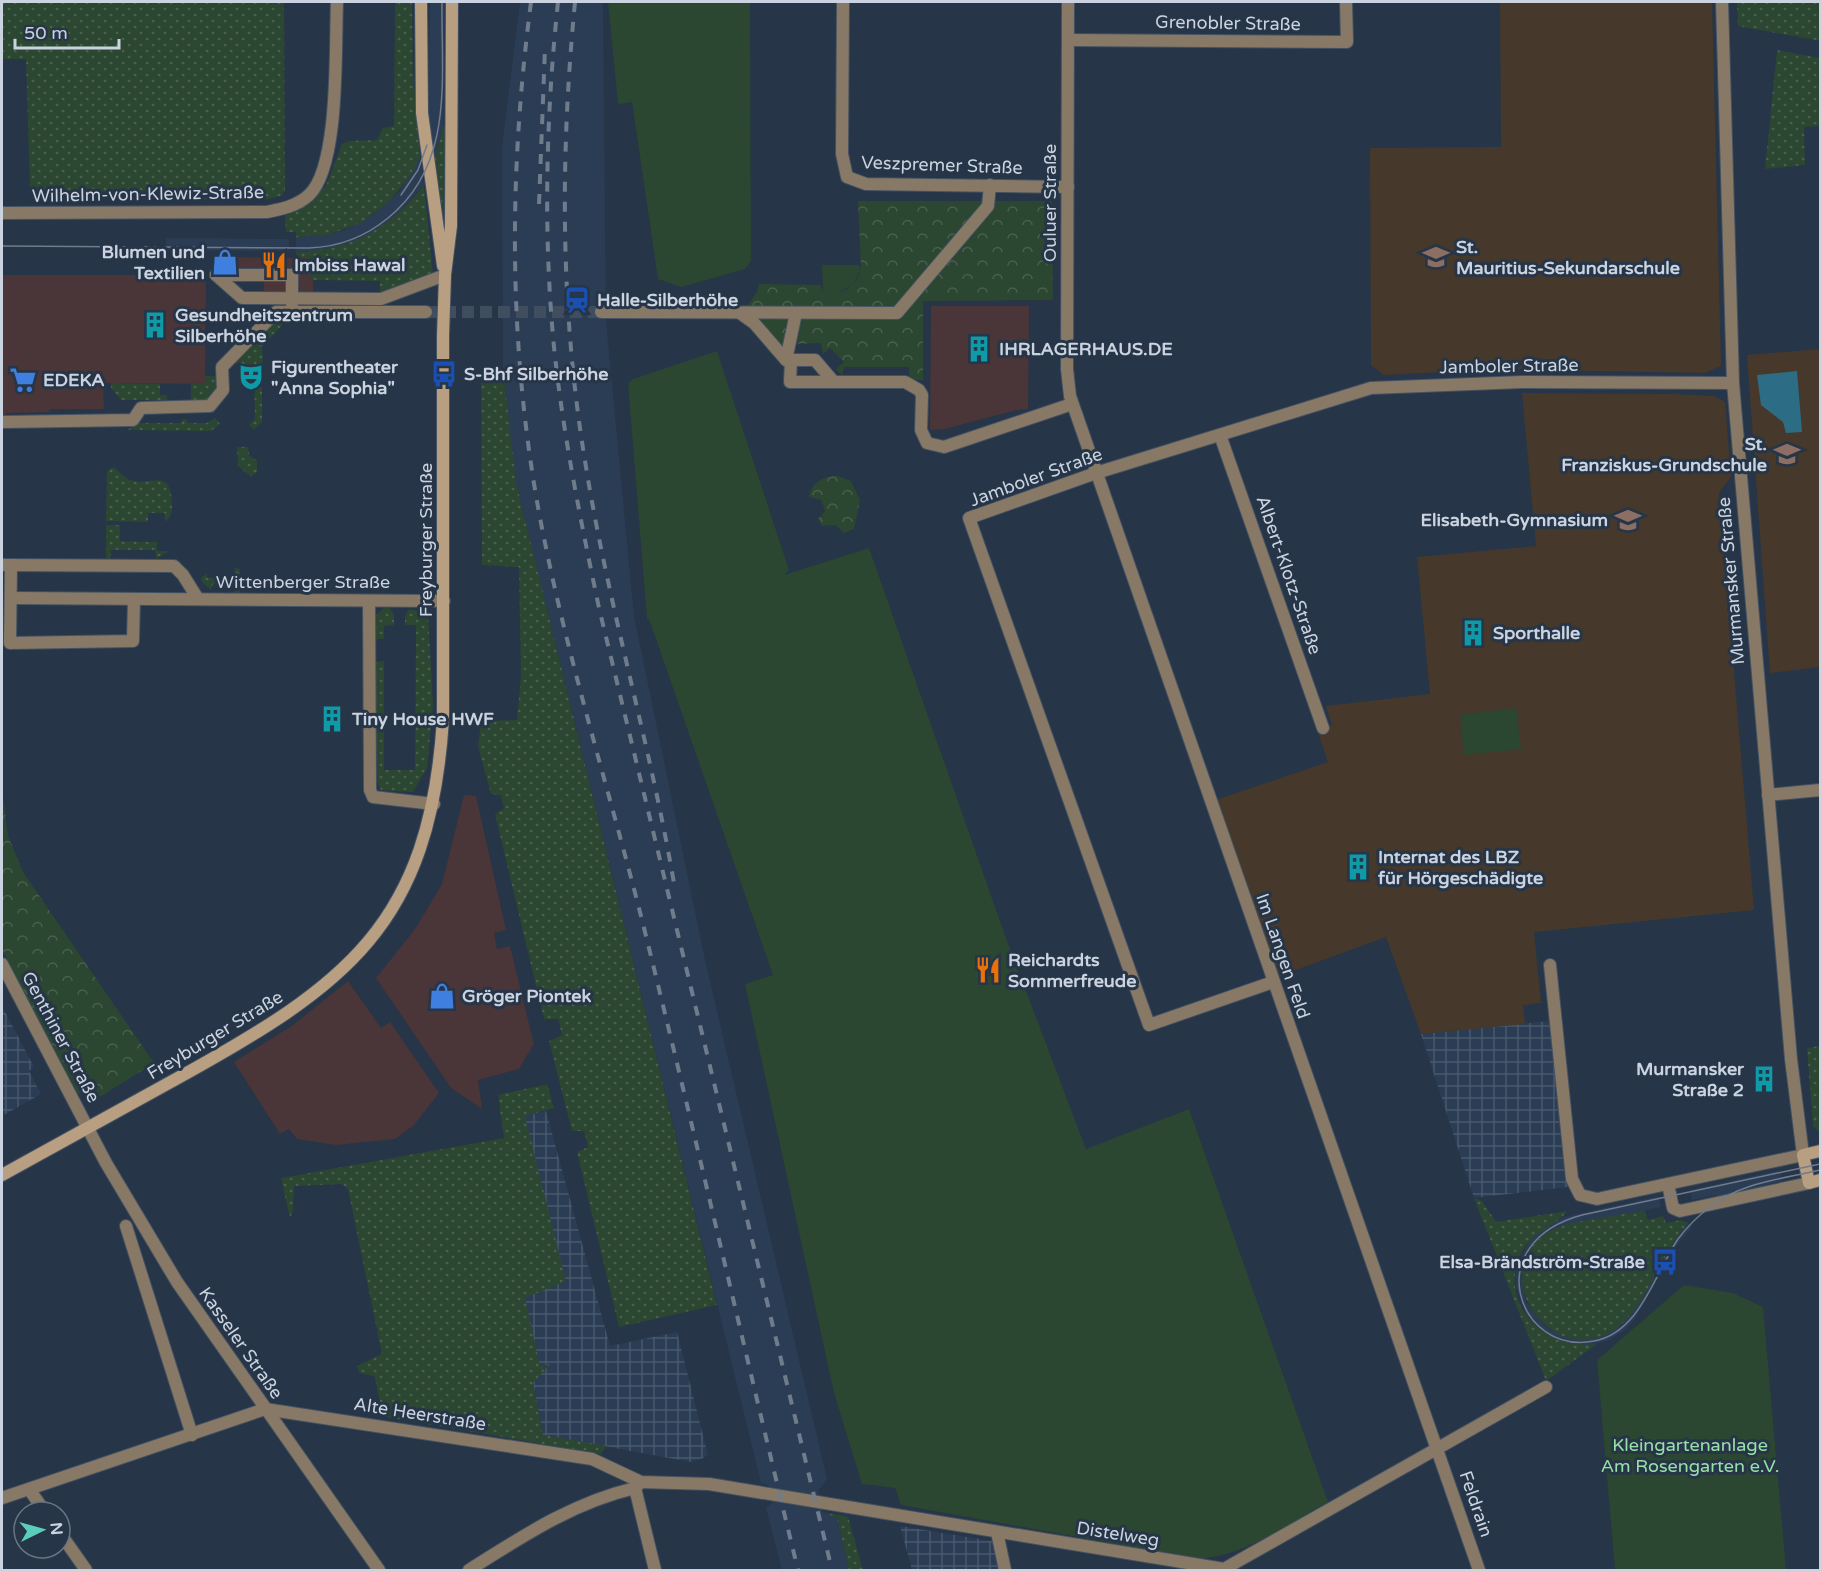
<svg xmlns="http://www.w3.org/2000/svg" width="1822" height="1572" viewBox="0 0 1822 1572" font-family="'Varela Round',sans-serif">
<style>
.commercial{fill:#4a3538}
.industrial{fill:url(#industrial-grid)}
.education{fill:#46392b}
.built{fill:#2b3d55}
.grass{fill:url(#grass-dots)}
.park{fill:url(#park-crowns)}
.garden{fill:#2b4631}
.water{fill:#2d6c85}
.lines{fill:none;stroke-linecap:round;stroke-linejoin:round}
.street-tunnel{stroke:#3f4d5e;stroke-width:12;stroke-dasharray:12 6;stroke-linecap:butt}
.street-casing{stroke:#445162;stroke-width:14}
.secondary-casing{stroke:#445162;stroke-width:14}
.street{stroke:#887966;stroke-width:12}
.secondary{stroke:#b89f81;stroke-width:12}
.tram{stroke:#707c8c;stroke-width:1.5}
.rail{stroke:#707c8c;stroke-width:4;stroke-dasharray:10 10;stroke-linecap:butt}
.labels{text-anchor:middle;stroke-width:6;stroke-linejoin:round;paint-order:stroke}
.street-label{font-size:18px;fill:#cad3df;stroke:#263547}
.poi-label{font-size:18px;font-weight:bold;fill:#cad3df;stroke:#263547;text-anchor:start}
.park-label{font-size:18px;fill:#99e0a8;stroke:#263547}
</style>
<defs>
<pattern id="industrial-grid" width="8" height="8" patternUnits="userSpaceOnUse" patternTransform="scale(1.5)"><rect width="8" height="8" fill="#2b3d55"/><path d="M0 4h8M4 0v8" fill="none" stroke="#48586d"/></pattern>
<pattern id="grass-dots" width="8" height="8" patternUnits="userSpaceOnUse" patternTransform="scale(1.5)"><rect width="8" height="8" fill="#2b4631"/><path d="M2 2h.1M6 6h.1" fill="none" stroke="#48604e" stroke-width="1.8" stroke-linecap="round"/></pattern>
<pattern id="park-crowns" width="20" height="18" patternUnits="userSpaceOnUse" patternTransform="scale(1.5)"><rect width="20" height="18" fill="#2b4631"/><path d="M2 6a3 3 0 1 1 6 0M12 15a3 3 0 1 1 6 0" fill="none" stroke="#48604e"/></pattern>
</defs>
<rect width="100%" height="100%" fill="#263547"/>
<g class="commercial">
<polygon points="214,257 308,258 308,272 313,280 313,292 264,293 264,269 214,268"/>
<polygon points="2,275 206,275 205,384 103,383 104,409 50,409 49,412 6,413 5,421 2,422"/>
<polygon points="931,306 1029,306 1028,409 1016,410 945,429 930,430"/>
<polygon points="464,795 476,796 506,930 494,933 497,949 510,946 534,1044 519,1069 478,1080 482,1109 451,1088 376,978 415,929 442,884"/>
<polygon points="348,981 381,1028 390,1022 439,1093 414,1125 395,1139 336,1145 297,1139 289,1129 280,1134 234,1062 293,1025"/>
</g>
<g class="industrial">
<polygon points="2,1006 34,1067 29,1071 41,1094 2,1116"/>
<polygon points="1549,1021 1568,1187 1474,1198 1421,1034"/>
<polygon points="546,1111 610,1346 677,1332 708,1455 703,1458 691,1462 543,1435 533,1382 524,1297 525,1116"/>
<polygon points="900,1526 992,1541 999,1570 912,1570"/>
</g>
<g class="education">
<polygon points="1500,2 1712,2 1721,366 1705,373 1501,369 1384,375 1371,365 1370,148 1501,147"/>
<polygon points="1820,349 1820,667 1770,673 1747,355"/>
<polygon points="1522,393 1672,394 1714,396 1725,402 1731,477 1719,493 1754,910 1534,932 1541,1003 1523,1005 1525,1024 1421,1034 1386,937 1271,979 1210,802 1328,762 1317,730 1332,725 1326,706 1430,694 1417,557 1536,546"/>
</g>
<g class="built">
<polygon points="430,2 445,2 443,126 433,168 428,126"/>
<polygon points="520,2 603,2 606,321 634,616 705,960 827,1479 818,1491 823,1512 837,1518 849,1570 782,1570 766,1508 772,1503 768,1485 761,1483 516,482 503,374 502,147"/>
<polygon points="420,157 424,185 390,222 352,244 326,250 296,252 296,237 328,235 345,230 373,215 399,192"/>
<polygon points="166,238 289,239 289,251 166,250"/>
<polygon points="1780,1170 1782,1181 1717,1198 1716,1195 1692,1200 1690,1190"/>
<polygon points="1659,1196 1661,1207 1555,1228 1521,1275 1526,1302 1543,1324 1551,1330 1582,1339 1604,1335 1620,1325 1633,1310 1670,1246 1688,1223 1692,1227 1677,1245 1634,1320 1626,1329 1607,1341 1585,1346 1562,1343 1541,1331 1526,1315 1516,1287 1516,1268 1528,1243 1544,1227 1564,1217"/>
</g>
<g class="grass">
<polygon points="2,2 284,2 285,191 281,196 264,200 33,198 30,190 26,59 2,59"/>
<polygon points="395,2 412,2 413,72 420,157 411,175 387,204 360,223 328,235 296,237 296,232 286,232 285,215 301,209 326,186 342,144 349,141 377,140 383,128 394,126"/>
<polygon points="1737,2 1820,2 1820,41 1738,26"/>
<polygon points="1777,50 1820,58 1820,126 1804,127 1805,165 1765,169"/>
<polygon points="447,125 448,256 433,168 443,126"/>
<path d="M424,185L433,274L380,293V281L313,280L308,273V258H297L296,252C351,251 390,228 424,185Z"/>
<polygon points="283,320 285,322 262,347 263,365 244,369 235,362 273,321"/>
<polygon points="503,370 516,482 717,1305 619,1327 577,1152 588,1147 584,1131 572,1131 549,1041 562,1035 558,1019 544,1019 495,814 504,808 501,795 491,794 478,747 481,721 517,720 521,676 519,567 482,565 481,372"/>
<polygon points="254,375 262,377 262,422 254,430 249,425 255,419"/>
<polygon points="205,376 216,376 220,386 205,401 191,401 191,384 205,384"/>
<polygon points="111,383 160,384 160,395 167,395 167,400 121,400 111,388"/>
<polygon points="184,418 189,423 207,423 215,418 220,424 211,431 128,430 135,423 180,423"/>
<polygon points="237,447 248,447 249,455 257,461 257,472 251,477 238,466"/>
<path d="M113,467C118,470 123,477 128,479C150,489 171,464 172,505C172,513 171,517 165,522V513H148V522L106,521L107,471Z"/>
<polygon points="106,525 120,525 120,541 157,542 157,551 169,551 156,559 155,550 111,550 110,559 106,558"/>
<polygon points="235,568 240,569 240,594 235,594 234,584 213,584 211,590 202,582 201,578 207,573 207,578 234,578"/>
<polygon points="384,608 390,608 394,615 394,625 384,626 384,639 375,639 376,615"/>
<polygon points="409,609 428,613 433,704 427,768 413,792 381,790 375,778 375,662 384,661 384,770 415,770 416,625 405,625 405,616"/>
<polygon points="1820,1046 1820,1133 1813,1126 1807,1048"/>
<path d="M547,1084L554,1108L525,1116L566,1281L525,1298L540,1366L550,1364L533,1383L543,1435L607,1446L601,1454L386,1417C380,1409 378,1388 374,1376L359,1373L357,1366L382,1354L348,1189L342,1184L294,1186L293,1211L290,1218L281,1178L504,1138L498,1095Z"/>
<path d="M1474,1198L1482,1201L1496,1222L1567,1211C1561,1222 1534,1231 1523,1250C1494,1302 1545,1351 1597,1344L1546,1381Z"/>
<path d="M1645,1210L1647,1220L1663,1216L1666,1223L1681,1220L1688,1223C1663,1251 1646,1304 1620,1325C1558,1379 1477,1272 1552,1230C1568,1221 1624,1215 1645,1210Z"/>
<polygon points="823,1512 848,1517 863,1570 849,1570 837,1518"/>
</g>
<g class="park">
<path d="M858,201H1052L1053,300L923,301V380H909V367H844L842,376L836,369L844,362L830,348L823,354L821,343L791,344L790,354L742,313L757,292L759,284L820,285L823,291C841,297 856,287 861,269Z"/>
<path d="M838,476L851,481L860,500L854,529L844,533L836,525L822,526L818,519L825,511L821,500L809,497C811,482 824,476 838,476Z"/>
<polygon points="2,789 8,836 23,872 154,1063 98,1098 74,1093 2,949"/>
</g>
<g class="garden">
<polygon points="608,2 750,2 751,261 745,269 681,287 658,279 632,102 618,104"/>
<polygon points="822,265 859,265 861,269 853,285 833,295 823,291"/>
<path d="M717,351L789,570L784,575L869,548L1007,941L1086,1149L1189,1109L1328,1502C1288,1524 1246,1555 1200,1559L901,1505L895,1488L862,1484L834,1393L745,984L773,975L649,619H647L628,383L633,379Z"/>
<polygon points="1516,708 1521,749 1464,755 1460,715"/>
<polygon points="1684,1285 1733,1293 1763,1307 1786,1570 1615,1570 1597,1360"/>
</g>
<polygon class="water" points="1797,371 1802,432 1786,433 1783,422 1761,405 1757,375"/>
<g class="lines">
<polyline class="street-tunnel" points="426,312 601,312"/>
<g class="street-casing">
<g id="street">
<polyline points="843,2 842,154 847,177 866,184 1068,187"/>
<polyline points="1068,2 1067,369 1070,396 1479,1570"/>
<polyline points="1068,40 1347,42 1346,2"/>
<path d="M2,213L267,212C282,209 297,206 309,195C340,166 335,45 337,2"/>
<polyline points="216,275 242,298 381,299 445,275"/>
<polyline points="216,275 292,275 292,304"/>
<polyline points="601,312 897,313 988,206 990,185"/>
<polyline points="740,313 754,323 786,360"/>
<polyline points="786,360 796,313"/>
<polyline points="833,381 815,360 791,360 790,382 905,382 919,390 922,395 921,430 927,443 944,447 1072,404"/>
<polyline points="2,422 133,420 141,408 210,406 223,390 222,367 276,312 426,312"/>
<polyline points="1220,435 1323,728"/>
<polyline points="2,565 174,566 183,575 198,599"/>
<polyline points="11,565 10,643 133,641 134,599"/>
<polyline points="12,598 444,601"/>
<polyline points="369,601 370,790 373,797 434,804"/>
<polyline points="1768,795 1820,790"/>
<polyline points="2,964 106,1163 177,1282 379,1570"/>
<polyline points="1550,965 1572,1179 1580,1195 1597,1199 1803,1155 1791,1059 1733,383 1722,2"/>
<polyline points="1273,982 1149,1025 969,518 1096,473 1371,388 1522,382 1733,383"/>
<polyline points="1668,1184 1673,1208 1680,1211 1809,1183"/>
<polyline points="126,1226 192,1435"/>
<polyline points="640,1483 635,1488 655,1570"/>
<polyline points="29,1489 45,1512"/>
<polyline points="2,1498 265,1409 592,1459 641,1482 709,1484 1224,1569 1546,1387"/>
<polyline points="997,1532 1005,1570"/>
<polyline points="60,1533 86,1570"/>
<path d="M469,1570C523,1536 572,1503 635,1488"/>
</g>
</g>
<g class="secondary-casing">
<g id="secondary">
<polyline points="421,2 422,113 443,266"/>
<polyline points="1820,1151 1803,1155 1809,1183 1820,1180"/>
<path d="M2,1175C60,1143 118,1111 176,1079C346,985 430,926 443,719V336L445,275L451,226L452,2"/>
</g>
</g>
<use href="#street" class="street"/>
<use href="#secondary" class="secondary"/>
<g class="tram">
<polyline points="401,195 418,170 427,145"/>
<path d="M2,246L309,248C339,247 365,237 388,218C455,164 441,78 442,2"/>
<path d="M1820,1164L1582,1215C1478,1243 1518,1356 1594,1341C1640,1333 1655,1273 1678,1239C1687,1227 1698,1216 1710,1207C1742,1182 1782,1179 1820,1170"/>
</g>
<g class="rail">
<path d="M531,2C509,170 508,339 538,507C564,649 609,788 644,928C697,1142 746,1357 798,1570"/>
<path d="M558,2C546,115 543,233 554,347C563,435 581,522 599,608L832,1570"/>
<path d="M575,2C560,157 560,313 586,467C609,609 651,747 675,889"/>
<polyline points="539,204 545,48"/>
</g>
</g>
<defs>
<g id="school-bare" transform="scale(2.07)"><path d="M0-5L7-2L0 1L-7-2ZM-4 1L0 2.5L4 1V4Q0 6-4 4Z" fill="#8d6e63" stroke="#263547" stroke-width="2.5" paint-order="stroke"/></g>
<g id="shop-bare" transform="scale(2.07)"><path d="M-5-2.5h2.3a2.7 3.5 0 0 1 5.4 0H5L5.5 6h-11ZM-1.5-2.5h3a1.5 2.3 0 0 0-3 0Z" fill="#3f7fe0" stroke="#263547" stroke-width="2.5" paint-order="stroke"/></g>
<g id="restaurant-bare" transform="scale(2.07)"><path d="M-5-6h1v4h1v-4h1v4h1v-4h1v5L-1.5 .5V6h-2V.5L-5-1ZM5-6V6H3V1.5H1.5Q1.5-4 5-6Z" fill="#e8710a" stroke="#263547" stroke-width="2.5" paint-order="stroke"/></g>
<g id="station-bare" transform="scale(2.07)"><path d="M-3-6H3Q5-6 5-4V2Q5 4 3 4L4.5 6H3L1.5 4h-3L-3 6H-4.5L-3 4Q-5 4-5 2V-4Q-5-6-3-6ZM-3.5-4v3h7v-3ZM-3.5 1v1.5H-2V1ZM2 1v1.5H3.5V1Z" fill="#1a4fb4" stroke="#263547" stroke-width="2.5" paint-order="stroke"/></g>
<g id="building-bare" transform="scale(2.07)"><path d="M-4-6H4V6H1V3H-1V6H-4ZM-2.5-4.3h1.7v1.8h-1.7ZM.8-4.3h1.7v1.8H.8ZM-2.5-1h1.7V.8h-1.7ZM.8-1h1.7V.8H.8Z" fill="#0f9aa8" stroke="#263547" stroke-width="2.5" paint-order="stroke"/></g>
<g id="bus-bare" transform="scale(2.07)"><path d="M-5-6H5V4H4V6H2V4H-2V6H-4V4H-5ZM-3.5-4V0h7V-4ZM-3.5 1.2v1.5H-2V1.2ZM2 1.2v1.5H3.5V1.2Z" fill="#1a4fb4" stroke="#263547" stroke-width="2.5" paint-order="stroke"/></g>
<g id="theatre-bare" transform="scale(2.07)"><path d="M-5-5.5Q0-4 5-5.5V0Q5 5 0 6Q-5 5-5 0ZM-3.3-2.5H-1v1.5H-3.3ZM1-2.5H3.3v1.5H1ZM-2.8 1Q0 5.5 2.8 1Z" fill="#0f9aa8" stroke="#263547" stroke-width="2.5" paint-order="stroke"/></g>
<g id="supermarket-bare" transform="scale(2.07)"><path d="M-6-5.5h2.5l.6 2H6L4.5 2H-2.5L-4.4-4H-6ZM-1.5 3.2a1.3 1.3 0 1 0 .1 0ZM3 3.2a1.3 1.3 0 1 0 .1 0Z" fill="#3f7fe0" stroke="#263547" stroke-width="2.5" paint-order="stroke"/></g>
</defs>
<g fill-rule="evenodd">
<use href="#school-bare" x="1436" y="257"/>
<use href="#shop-bare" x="225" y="262"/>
<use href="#restaurant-bare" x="274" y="265"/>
<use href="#station-bare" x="577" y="300"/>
<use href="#building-bare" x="155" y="325"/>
<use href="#building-bare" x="979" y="349"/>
<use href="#bus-bare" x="444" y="374"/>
<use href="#theatre-bare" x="251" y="377"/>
<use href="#supermarket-bare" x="23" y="380"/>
<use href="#school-bare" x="1787" y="454"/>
<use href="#school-bare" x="1628" y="520"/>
<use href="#building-bare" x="1473" y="633"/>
<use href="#building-bare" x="332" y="719"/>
<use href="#building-bare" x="1358" y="867"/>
<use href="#restaurant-bare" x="988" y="970"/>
<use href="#shop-bare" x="442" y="996"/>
<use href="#building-bare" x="1764" y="1079"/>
<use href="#bus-bare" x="1665" y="1262"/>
</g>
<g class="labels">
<g class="street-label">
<text transform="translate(1228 23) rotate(1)" y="6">Grenobler Straße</text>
<text transform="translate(942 165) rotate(2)" y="6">Veszpremer Straße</text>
<text transform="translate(148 194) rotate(-1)" y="6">Wilhelm-von-Klewiz-Straße</text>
<text transform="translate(1050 203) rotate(-90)" y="6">Ouluer Straße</text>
<text transform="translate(1509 366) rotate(-1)" y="6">Jamboler Straße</text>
<text transform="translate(1036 477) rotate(-20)" y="6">Jamboler Straße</text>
<text transform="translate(426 540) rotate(-90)" y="6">Freyburger Straße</text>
<text transform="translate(1289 575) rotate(71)" y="6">Albert-Klotz-Straße</text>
<text transform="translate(1731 581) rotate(-95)" y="6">Murmansker Straße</text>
<text x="303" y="588">Wittenberger Straße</text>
<text transform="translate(1283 956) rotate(71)" y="6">Im Langen Feld</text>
<text transform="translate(215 1035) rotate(-31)" y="6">Freyburger Straße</text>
<text transform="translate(61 1037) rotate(62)" y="6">Genthiner Straße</text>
<text transform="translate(241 1343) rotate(55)" y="6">Kasseler Straße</text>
<text transform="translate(420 1414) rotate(9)" y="6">Alte Heerstraße</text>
<text transform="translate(1476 1504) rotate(71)" y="6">Feldrain</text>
<text transform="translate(1118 1534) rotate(9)" y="6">Distelweg</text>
</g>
<g class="poi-label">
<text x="1456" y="253">St.<tspan x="1456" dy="21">Mauritius-Sekundarschule</tspan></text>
<text x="205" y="258" text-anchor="end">Blumen und<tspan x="205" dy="21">Textilien</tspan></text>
<text x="294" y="271">Imbiss Hawal</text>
<text x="597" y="306">Halle-Silberhöhe</text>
<text x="175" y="321">Gesundheitszentrum<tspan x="175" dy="21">Silberhöhe</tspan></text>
<text x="999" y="355">IHRLAGERHAUS.DE</text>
<text x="271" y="373">Figurentheater<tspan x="271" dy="21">"Anna Sophia"</tspan></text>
<text x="464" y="380">S-Bhf Silberhöhe</text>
<text x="43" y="386">EDEKA</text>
<text x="1767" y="450" text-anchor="end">St.<tspan x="1767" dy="21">Franziskus-Grundschule</tspan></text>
<text x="1608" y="526" text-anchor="end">Elisabeth-Gymnasium</text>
<text x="1493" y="639">Sporthalle</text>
<text x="352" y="725">Tiny House HWF</text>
<text x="1378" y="863">Internat des LBZ<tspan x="1378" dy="21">für Hörgeschädigte</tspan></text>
<text x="1008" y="966">Reichardts<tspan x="1008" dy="21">Sommerfreude</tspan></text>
<text x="462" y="1002">Gröger Piontek</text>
<text x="1744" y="1075" text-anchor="end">Murmansker<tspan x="1744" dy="21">Straße 2</tspan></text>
<text x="1645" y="1268" text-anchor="end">Elsa-Brändström-Straße</text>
</g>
<g class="park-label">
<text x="1690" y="1451">Kleingartenanlage<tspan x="1690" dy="21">Am Rosengarten e.V.</tspan></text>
</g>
</g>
<rect width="1822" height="1572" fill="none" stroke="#cad3df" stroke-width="6"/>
<g transform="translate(42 1530) rotate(85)"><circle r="28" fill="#263547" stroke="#687484" stroke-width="1.5"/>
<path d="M0-4.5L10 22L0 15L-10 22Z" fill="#5acebd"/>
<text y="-9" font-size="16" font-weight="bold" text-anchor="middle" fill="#cad3df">N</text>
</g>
<path d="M15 39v9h104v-9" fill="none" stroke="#cad3df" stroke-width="3"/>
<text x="24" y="39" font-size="18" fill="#cad3df" stroke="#263547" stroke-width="4.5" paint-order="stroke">50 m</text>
</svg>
